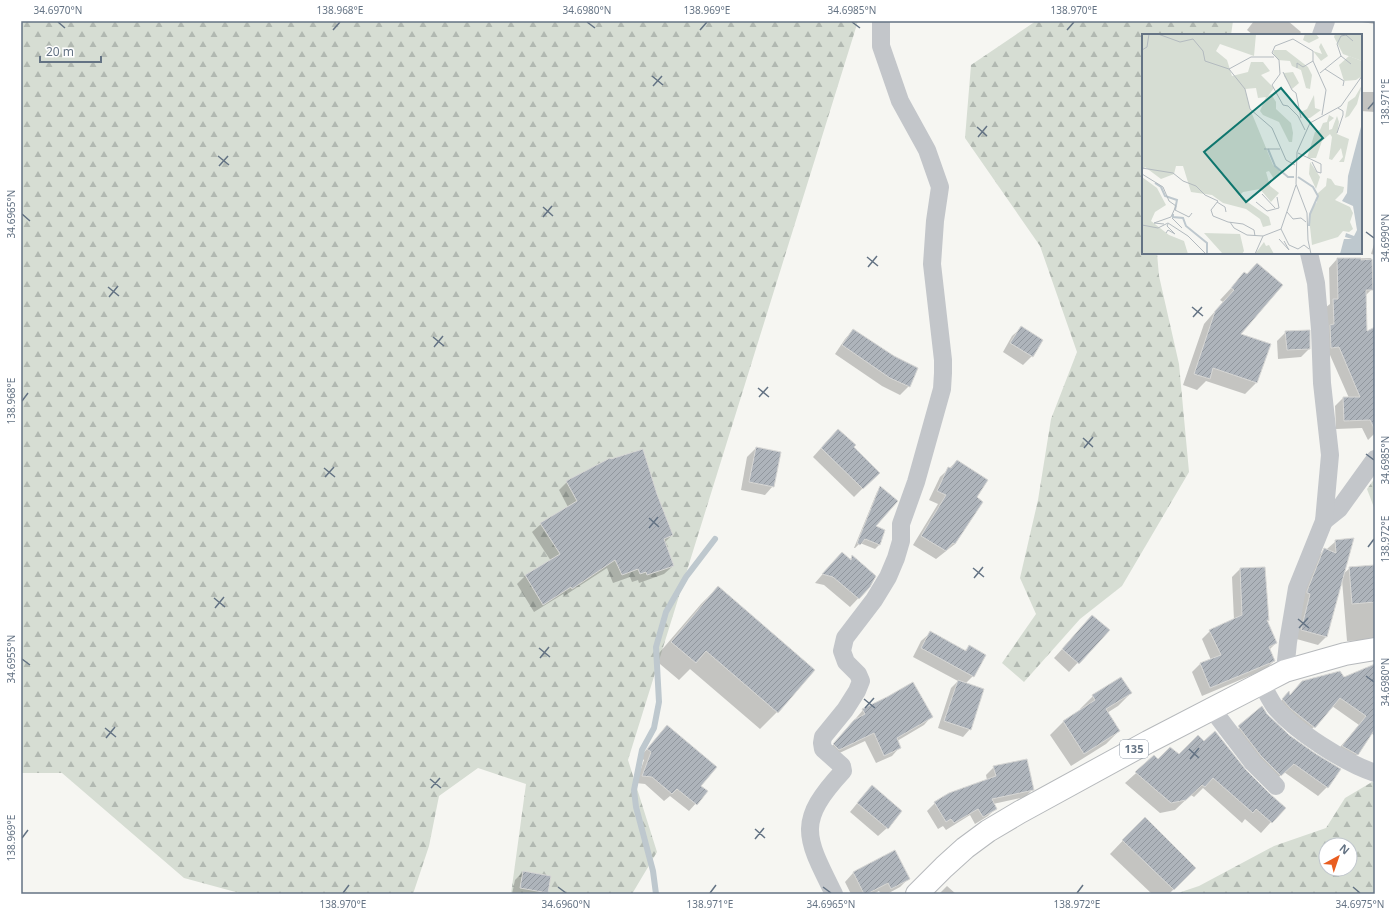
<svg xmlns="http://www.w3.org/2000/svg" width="1396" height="915" viewBox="0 0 1396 915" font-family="'Noto Sans',sans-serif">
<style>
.forest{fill:url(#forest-firs);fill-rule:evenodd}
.shadow{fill:#0003}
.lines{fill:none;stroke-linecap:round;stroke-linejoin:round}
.stream{stroke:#bec8ce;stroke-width:6}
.building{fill:url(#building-hatch);stroke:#d7d7d5}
.trunk-casing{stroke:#b6b9bc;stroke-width:24}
.minor{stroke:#c3c6ca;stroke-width:18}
.trunk{stroke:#fff;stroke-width:22}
.ticks{fill:none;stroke:#647384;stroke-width:1.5}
.labels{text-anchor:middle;stroke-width:4;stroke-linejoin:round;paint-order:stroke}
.shield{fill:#fff;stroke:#929da9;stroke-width:1}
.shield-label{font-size:11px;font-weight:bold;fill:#647384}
.inset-river{fill:none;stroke:#bec8ce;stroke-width:2}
.inset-road{fill:none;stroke:#b3babf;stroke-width:1}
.view{fill:#0f766e;fill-opacity:0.15;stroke:#0f766e;stroke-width:2}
.inset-edge{fill:none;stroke:#647384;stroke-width:2}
.neatline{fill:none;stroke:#647384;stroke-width:1.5}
.ticks-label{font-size:10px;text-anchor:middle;fill:#647384}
</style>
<defs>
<pattern id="forest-firs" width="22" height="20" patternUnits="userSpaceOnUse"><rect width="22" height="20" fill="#d6ddd3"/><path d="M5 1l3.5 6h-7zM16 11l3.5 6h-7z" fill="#b1b8b1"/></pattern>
<pattern id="building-hatch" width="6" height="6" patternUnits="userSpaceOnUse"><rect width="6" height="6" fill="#aeb4bb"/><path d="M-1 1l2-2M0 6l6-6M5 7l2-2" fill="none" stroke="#91979e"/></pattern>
</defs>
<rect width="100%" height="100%" fill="#f6f6f2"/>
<g class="forest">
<polygon points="21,21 858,21 628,760 657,852 632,894 511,894 526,784 478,768 439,796 429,846 413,894 243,894 184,878 62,773 21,773"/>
<polygon points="1036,21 1233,21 1231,35 1143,35 1143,253 1157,253 1159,276 1179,364 1189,472 1122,586 1080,619 1024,682 1002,663 1036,614 1020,578 1038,500 1051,419 1077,352 1040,246 965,138 971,65"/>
<polygon points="1375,478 1375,510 1367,489"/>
<path d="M1372,782L1375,783V894H1175L1199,886L1274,846L1326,828L1345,798ZM1326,845H1350V869H1326Z"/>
</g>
<g class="shadow">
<polygon points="1254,21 1288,21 1301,32 1299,35 1253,35 1247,30"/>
<polygon points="1355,21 1375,21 1375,24"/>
<polygon points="1363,92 1375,92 1375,112 1361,111 1361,93"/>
<polygon points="1375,241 1375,255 1371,254"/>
<polygon points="1371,258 1372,289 1366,295 1366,332 1375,346 1375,433 1368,440 1362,428 1336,429 1335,406 1343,398 1349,398 1330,355 1323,356 1325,308 1330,304 1329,268 1337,259"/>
<polygon points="1244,274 1246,275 1239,334 1256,383 1245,394 1206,381 1197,390 1183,385 1204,324 1223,302 1220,300"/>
<polygon points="1021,328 1032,356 1023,365 1003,352 1012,336"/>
<polygon points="853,330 909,386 900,395 882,386 835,354 845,339"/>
<polygon points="1286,332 1309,349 1301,357 1278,359 1277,341"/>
<polygon points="829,439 878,473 854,497 813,457"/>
<polygon points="756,448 773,486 765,495 741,490 747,457"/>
<polygon points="957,461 976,497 955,544 936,559 913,545 938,504 929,500 940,477"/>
<polygon points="567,482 656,494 672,535 665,542 673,566 664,574 639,583 638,580 632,582 630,577 613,583 607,568 564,596 563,594 534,612 517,584 525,576 551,561 532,532 541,524 568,507 559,490"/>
<polygon points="881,488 874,527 884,531 879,545 875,549 860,543 855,548 854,548 877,492"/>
<polygon points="1336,541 1343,574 1350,568 1375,566 1375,640 1347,641 1342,580 1326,637 1318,645 1293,638 1299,601 1316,558 1325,549 1327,551 1327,549"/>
<polygon points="852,557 869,587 850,607 824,585 815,583 833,562 849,560"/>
<polygon points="1240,569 1268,620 1266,622 1276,643 1269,650 1274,661 1266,669 1202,696 1192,672 1200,664 1211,660 1202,639 1210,631 1234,620 1232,577"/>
<polygon points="718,587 813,670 777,712 760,729 690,669 679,680 654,659 701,604"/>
<polygon points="1084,625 1108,630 1069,672 1054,658"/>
<polygon points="930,633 964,651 969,647 973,676 965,684 970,729 963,737 938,728 951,688 958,681 913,657 921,641"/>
<polygon points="1375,665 1375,736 1371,733 1358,754 1349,762 1334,754 1359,725 1332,706 1306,736 1281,701 1288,693 1290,696 1344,679"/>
<polygon points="1131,693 1118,706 1107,713 1119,731 1106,744 1071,766 1050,735 1063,722 1081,711 1080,709 1093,696"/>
<polygon points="1262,708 1327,787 1318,796 1284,772 1272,784 1230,736"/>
<polygon points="863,710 932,716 924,725 897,741 900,747 892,756 876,763 865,741 831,757 826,753"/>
<polygon points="667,726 700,786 706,792 689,811 670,796 664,801 645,784 636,783 644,760 640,757"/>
<polygon points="1204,742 1245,771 1271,822 1261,833 1245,819 1242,823 1203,788 1194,797 1191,795 1175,810 1160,813 1125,783 1154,757 1158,760 1179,755"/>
<polygon points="994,767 1033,789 1025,797 993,804 996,808 988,816 975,824 970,815 946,830 943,826 938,829 927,811 935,803 987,780 986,775"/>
<polygon points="864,795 887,828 878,836 850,812"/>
<polygon points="1132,831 1194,868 1169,894 1152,894 1110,854"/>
<polygon points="895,852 909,878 900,887 887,894 881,894 879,891 873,894 851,894 845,882 853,873"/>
<polygon points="523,872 550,876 547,893 546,894 512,894 515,880"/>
<polygon points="947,886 956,894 939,894"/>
</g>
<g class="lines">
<polyline class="stream" points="656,894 653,871 636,807 634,790 642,750 654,728 659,702 656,647 666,612 686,577 715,539"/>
</g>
<g class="building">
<polygon points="1337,258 1361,258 1361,260 1372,259 1373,290 1366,290 1367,331 1375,327 1375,430 1370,420 1344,421 1343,397 1360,397 1339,347 1331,348 1330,325 1334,324 1333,299 1338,299"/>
<polygon points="1257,263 1283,285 1241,334 1271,344 1257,383 1213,368 1210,379 1194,374 1215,311 1234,290 1231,288 1244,272 1247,274"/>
<polygon points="1021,326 1043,340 1033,357 1010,343"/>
<polygon points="853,329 894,356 918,368 910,387 890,378 842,345"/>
<polygon points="1310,330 1310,349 1287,350 1285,331"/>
<polygon points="838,429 856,445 854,447 880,473 863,489 821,448"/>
<polygon points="756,447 781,452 774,487 749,482"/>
<polygon points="643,449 657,494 673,535 664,539 674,566 647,575 646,572 640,574 638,569 622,575 615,560 572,589 571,587 543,605 525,575 560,554 540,523 577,501 566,481 610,458 611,459"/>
<polygon points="957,460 988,480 977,497 983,502 955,544 953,543 946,551 921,536 946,495 937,491 948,467 951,468"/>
<polygon points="880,486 898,501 876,526 885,530 880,545 865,539 860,545 857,543"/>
<polygon points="1354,538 1327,637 1301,630 1310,594 1307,593 1307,591 1324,548 1336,553 1335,540"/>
<polygon points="842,552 851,560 852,555 876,576 870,587 859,599 833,577 822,574"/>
<polygon points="1375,565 1375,602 1352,604 1349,567"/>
<polygon points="1265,567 1269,621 1267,620 1277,643 1269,647 1275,661 1210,688 1200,663 1221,655 1209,630 1242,615 1240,568"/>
<polygon points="718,586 815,670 778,713 706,651 696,663 671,642"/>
<polygon points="1092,615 1110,630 1079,664 1062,649"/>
<polygon points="930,631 966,651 969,645 986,655 974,677 921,648"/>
<polygon points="1375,664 1375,729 1358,755 1342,746 1366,716 1340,698 1315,728 1291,709 1282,699 1289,691 1290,695 1302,681 1340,671 1344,677"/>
<polygon points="1121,677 1132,693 1106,709 1120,731 1084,754 1063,721 1095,700 1092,695"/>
<polygon points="958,680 984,689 971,730 944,721"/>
<polygon points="913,682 933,717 897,738 901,748 884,756 874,733 839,750 833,744 854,720 865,714 862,709 887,697"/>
<polygon points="1262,706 1267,714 1289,735 1316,754 1341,769 1328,788 1294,764 1281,776 1261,756 1238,726"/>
<polygon points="667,725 717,767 701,786 708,791 697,805 677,789 672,794 652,777 642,776 651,752 647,749"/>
<polygon points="1215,731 1246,770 1269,793 1286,808 1272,823 1256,809 1253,813 1213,778 1205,787 1202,785 1186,800 1171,803 1135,772 1154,755 1158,759 1170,747 1179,754 1198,735 1204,741"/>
<polygon points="1027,759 1034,790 992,799 997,809 983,817 978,809 954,823 951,819 946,822 934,802 949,793 996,776 993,766"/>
<polygon points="872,785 902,811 888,829 857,803"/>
<polygon points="1145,817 1196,868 1174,890 1122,840"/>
<polygon points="895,850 910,879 891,889 888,883 867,894 864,894 853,872"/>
<polygon points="523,871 551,876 548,893 520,888"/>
</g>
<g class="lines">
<g class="trunk-casing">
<polyline id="trunk" points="917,894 944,867 965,848 988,831 1020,812 1148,742 1285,671 1345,654 1375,649"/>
</g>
<g class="minor">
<polyline points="1321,35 1326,21"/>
<polyline points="1324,521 1339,509 1375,459"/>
<polyline points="1285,671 1288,642 1297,588 1324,521 1330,455 1322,383 1320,329 1316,283 1309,253"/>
<path d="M1261,683C1266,691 1270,700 1275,707C1296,732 1345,763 1375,773"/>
<polyline points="1212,709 1253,763 1276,786"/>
<path d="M834,894C805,836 796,822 843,771L842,766L823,749L822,743L823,737L845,710L857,691L861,681L858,674L846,662L842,651L845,638L874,600L888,577L896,558L901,541V524L916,482L942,389L943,373V360L932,264L935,221L940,187L927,150L900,101L881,46V21"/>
</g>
<use href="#trunk" class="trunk"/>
</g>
<path class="ticks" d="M58,22L65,28M587,22L595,28M852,22L860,28M333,30L340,22M700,30L707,22M1067,30L1074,22M652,76L663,85M653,86L662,76M1368,109L1374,102M977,127L987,136M978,137L987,126M218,156L229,165M219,166L228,156M543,207L553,216M22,214L30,221M543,217L552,206M1366,232L1374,238M867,257L878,266M868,267L877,256M108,287L119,296M109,297L118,286M1192,307L1203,316M1193,317L1202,307M433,337L444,346M434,347L443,336M758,388L769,397M759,397L768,387M22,401L28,393M1083,438L1093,447M1084,448L1093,437M1366,454L1374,460M324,468L335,477M325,477L334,467M649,518L659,527M649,528L658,517M1368,547L1374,539M973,568L984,577M974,578L983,567M214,598L225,607M215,608L224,597M1298,619L1309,628M1299,628L1308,618M539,648L550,657M540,658L549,647M22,659L30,665M1366,676L1374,682M864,699L875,708M865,708L874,698M105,728L116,737M106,738L115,727M1189,749L1199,758M1190,759L1199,748M430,779L441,788M431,788L440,778M755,829L765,838M22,838L28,830M755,839L764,828M558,887L566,893M823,887L831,893M1353,887L1360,893M343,893L349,885M710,893L716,885M1077,893L1083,885"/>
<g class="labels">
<rect class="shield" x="1120" y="740" width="28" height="18" rx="3"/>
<g class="shield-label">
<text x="1134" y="753">135</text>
</g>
</g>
<g transform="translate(1142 34)">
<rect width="220" height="220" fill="#f6f6f2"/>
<path d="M207,22L220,27V42L214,46L202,47L197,31Z" fill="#d6ddd3"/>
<path d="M0,0H114L112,22L78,10L74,17L85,26L90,42L106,38L109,28H121L128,37L119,41L132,54L126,62L129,60L134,68V75L149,89L151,99L150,108H147L137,88L121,81L118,77L124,63L116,64L114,54L103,55L108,75L131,131L137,135L138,140L132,145L127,137L124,138L128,152L137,159L129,168L118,155L101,158L97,162L127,183L129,191L121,193L118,185L104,175L81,169L70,161L49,158L41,132H34L32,140L19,145L3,133L0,137ZM163,0H174L177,4L167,9L161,6ZM193,0H220V27L201,20L192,3ZM179,9L186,22L179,27L171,17L180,20L177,13ZM132,16H144L166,33L170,41L168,55L164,54L159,36L150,32L148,27L136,26L131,19ZM220,51L215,70L207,82L203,84L206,68L213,63ZM172,61L173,74L179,76L168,84H163L159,78L165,75ZM187,81L192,84L187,88V96L190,95L195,82L197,88L195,100L207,105L202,128H197L201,123L199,114L190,126L187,125L190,103L188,100L180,107L174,124H165L173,98L178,96L181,89L185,88ZM168,128L178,143L174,155L167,140ZM0,143L15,154L24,171L13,178L9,187L27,201L42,207L46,220H0ZM185,144L189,145L193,151L202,153L201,158L193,166L208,173L211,179L208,188L211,195L207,198L201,197L196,203L170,211L167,184L169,176L175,168V160L184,152ZM62,199L98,200L102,217L100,220L80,219ZM122,208L124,212L127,211L132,220H113Z" fill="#d6ddd3"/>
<path d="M151,38L157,49L150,55L142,42V39Z" fill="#d6ddd3"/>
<path d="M220,89V220H198L202,205H210L203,203L204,199L212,202L215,196L211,172L200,167L205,159L206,142Z" fill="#bec8ce"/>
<path class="inset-river" d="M126,115L133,132L146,143H152M156,143L171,153L176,162L168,180L167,192M13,149L19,153L23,162L35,166L33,176M31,180V183L41,184L44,192L65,209V220"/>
<path class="inset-road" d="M16,0L38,8L51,5L61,17L63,27L87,35L109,23H132M0,16L5,13L7,0M209,30L199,22L195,10L199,2L204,1L211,7M155,34V29L161,33L171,27M87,35L103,55L108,75L130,94L144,126L153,131M183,35L202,47L201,52M141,38L150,56L154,59L159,84M178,39L199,22M163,96L156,82L146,72L141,71L130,51L138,40L137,26L130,19L133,12L151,5L171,17V27L184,56L180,81M195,99L201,81V77L196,74M122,115H138M156,119L179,130V139L175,138L170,128M0,134L31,139L41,147L54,152L63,161L76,167L69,176L71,182L86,188L101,190L112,196L113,202M0,140L21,153L27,167L34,172L29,183L12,189L22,190M154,151L139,195L147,211L156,215L162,211L167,215M120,160L133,174M75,168L83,173L84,178M114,168L125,177L137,174L135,163M33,176L47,183L50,179M145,178L151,185L159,184L164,188M30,184L40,194M88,188L92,194L105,201L121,202M0,191L16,194L26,189L46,202L64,220M24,199L26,196L33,200L25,192L26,190M137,205L147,216L142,207M113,220L121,202L139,195M169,220L166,206L165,179L154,150L155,118L168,89L199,72L220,42"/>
<path class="view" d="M139,54L181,104L104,168L62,118Z"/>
<rect width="220" height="220" class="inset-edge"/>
</g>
<rect width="1396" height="915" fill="none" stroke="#ffffff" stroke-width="44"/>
<g transform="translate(1338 857) rotate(40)"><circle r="19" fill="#ffffff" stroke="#c1c7ce"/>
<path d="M0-3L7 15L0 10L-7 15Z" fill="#e95d1f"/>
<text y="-6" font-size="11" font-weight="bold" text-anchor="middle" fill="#647384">N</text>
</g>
<path d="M40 56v6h61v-6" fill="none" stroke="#647384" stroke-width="2"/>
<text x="46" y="56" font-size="12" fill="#647384" stroke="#ffffff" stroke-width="3" paint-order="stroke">20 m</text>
<rect x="22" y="22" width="1352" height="871" class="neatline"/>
<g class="ticks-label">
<text x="58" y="14">34.6970°N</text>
<text x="340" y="14">138.968°E</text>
<text x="587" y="14">34.6980°N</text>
<text x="707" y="14">138.969°E</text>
<text x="852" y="14">34.6985°N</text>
<text x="1074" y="14">138.970°E</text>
<text transform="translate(1385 102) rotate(-90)" y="4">138.971°E</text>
<text transform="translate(11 214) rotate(-90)" y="4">34.6965°N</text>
<text transform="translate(1385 238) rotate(-90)" y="4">34.6990°N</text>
<text transform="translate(11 401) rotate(-90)" y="4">138.968°E</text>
<text transform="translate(1385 460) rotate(-90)" y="4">34.6985°N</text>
<text transform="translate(1385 539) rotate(-90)" y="4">138.972°E</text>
<text transform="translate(11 659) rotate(-90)" y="4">34.6955°N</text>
<text transform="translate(1385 682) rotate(-90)" y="4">34.6980°N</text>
<text transform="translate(11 838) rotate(-90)" y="4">138.969°E</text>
<text x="343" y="908">138.970°E</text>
<text x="566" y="908">34.6960°N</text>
<text x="710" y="908">138.971°E</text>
<text x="831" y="908">34.6965°N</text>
<text x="1077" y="908">138.972°E</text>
<text x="1360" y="908">34.6975°N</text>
</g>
</svg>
